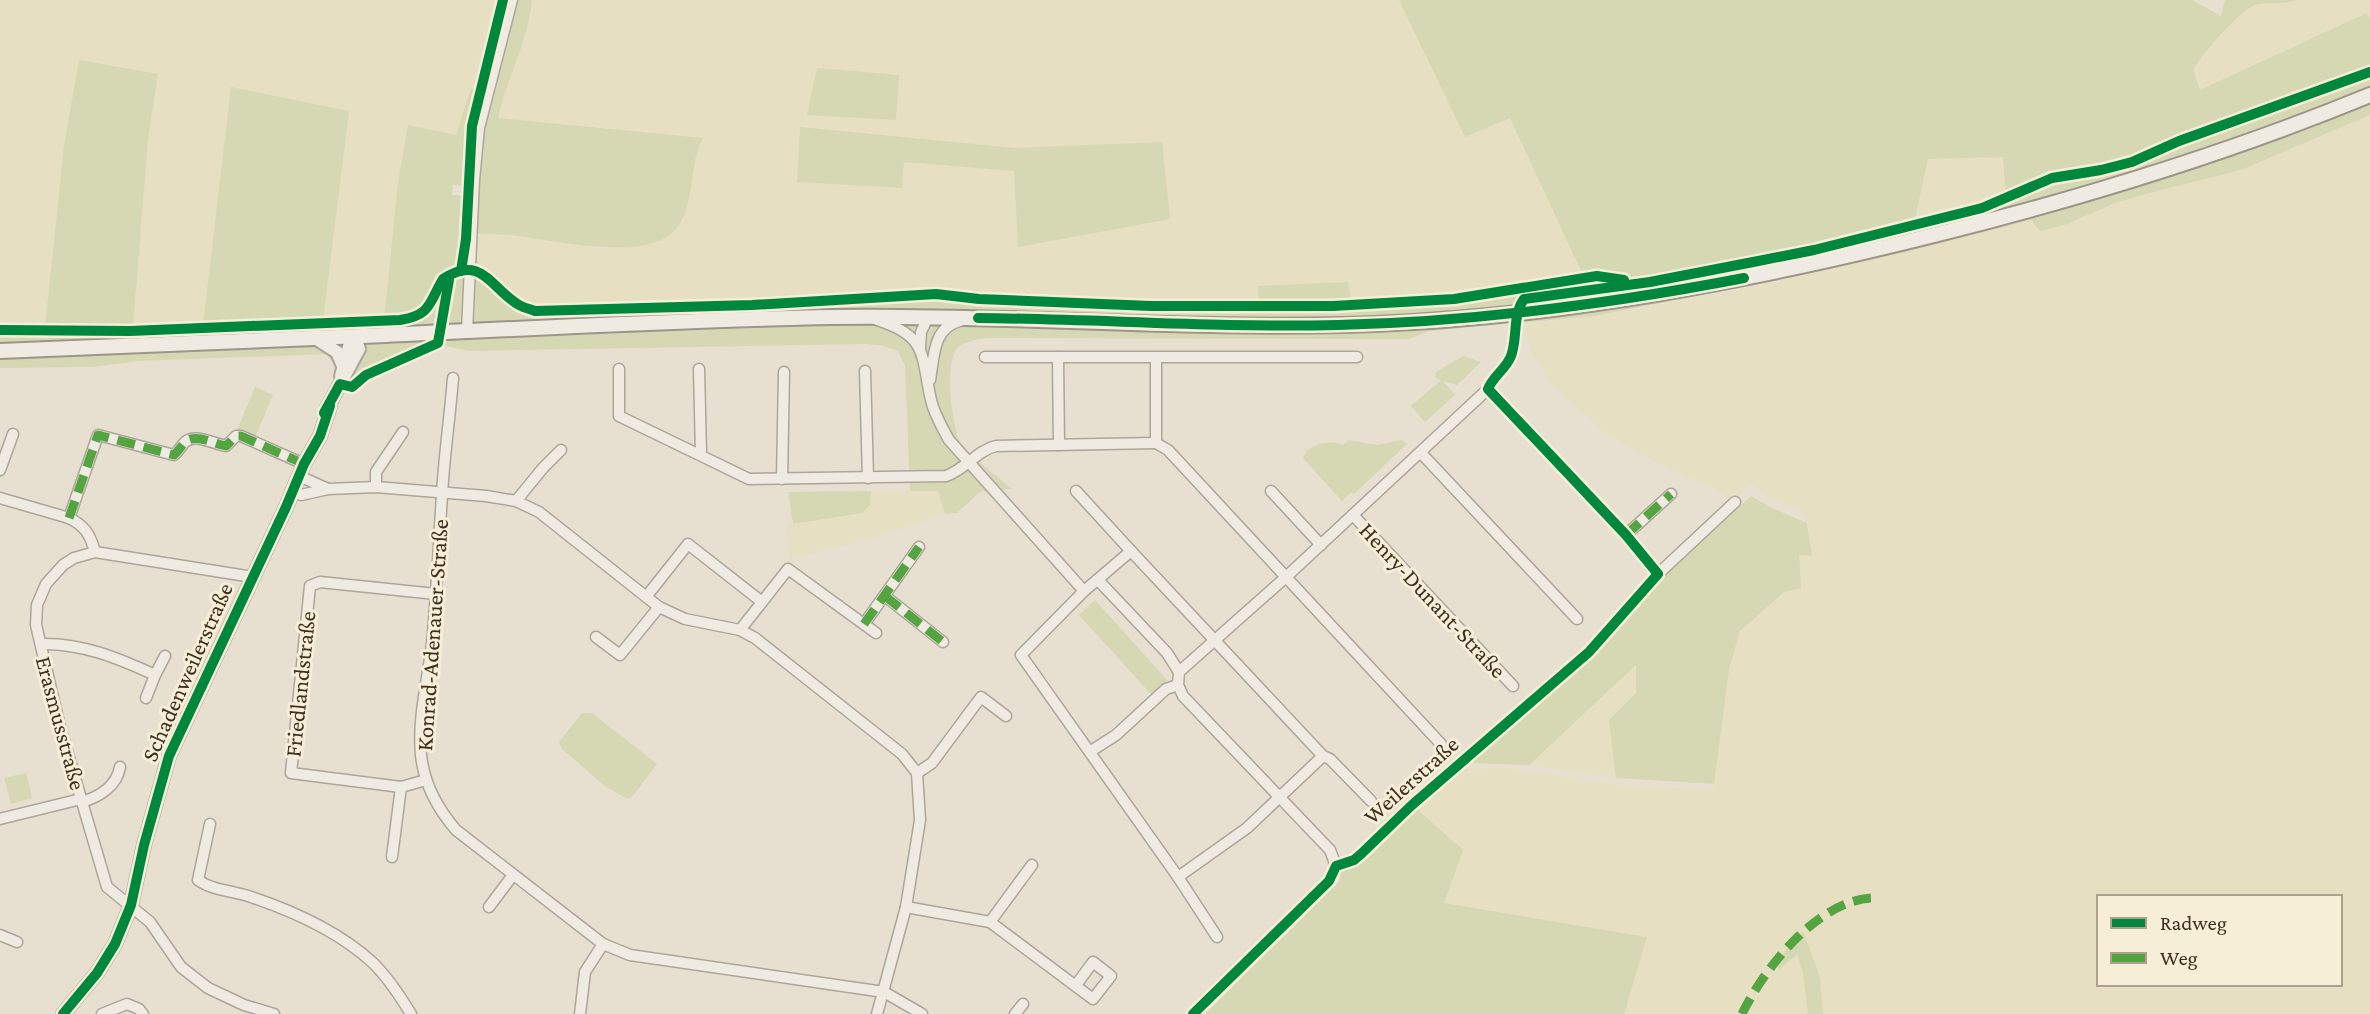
<svg xmlns="http://www.w3.org/2000/svg" width="2370" height="1014" viewBox="0 0 2370 1014" font-family="'Crimson Pro',serif">
<style>
.farmland{fill:#e6dfc2;fill-rule:evenodd}
.green{fill:#d6d7b3;fill-rule:evenodd}
.lines{fill:none;stroke-linecap:round;stroke-linejoin:round}
.minor-casing{stroke:#ada599;stroke-width:13}
.tertiary-casing{stroke:#ada599;stroke-width:16}
.secondary-casing{stroke:#9c958a;stroke-width:18}
.minor{stroke:#efebe3;stroke-width:10}
.tertiary{stroke:#efebe3;stroke-width:12}
.secondary{stroke:#efebe3;stroke-width:14}
.quiet{stroke:#54a441;stroke-width:9;stroke-dasharray:18 9;stroke-linecap:butt}
.cycleway-casing{stroke:#f7eed8;stroke-width:15}
.cycleway{stroke:#00873e;stroke-width:10}
.labels{text-anchor:middle;stroke-width:6;stroke-linejoin:round;paint-order:stroke}
.street-label{font-size:23px;fill:#3d2e20;stroke:#f7eed8}
</style>
<rect width="100%" height="100%" fill="#e7e0d1"/>
<g class="farmland">
<polygon points="0,0 501,0 480,82 470,91 456,135 409,125 388,264 384,319 323,321 334,240 338,191 215,219 203,325 133,327 148,139 158,74 79,60 64,146 45,327 0,326"/>
<path d="M532,0H1399L1465,137L1510,118L1582,273L1499,290L1351,302L1348,282L1258,286L1259,305L997,297L936,290L785,299L537,308L521,302L476,263V233L509,235L600,248L654,243L676,230L696,150L703,138L498,118L502,98L531,18ZM800,128L1015,148L1161,142L1018,247L1015,171L904,162L902,188L797,182Z"/>
<polygon points="2296,0 2370,0 2370,19 2367,13 2200,91 2193,70 2199,58 2232,22 2256,4 2288,4"/>
<path d="M2370,115V1014H1624L1646,937L1443,903L1412,805L1457,766L1463,769L1507,768L1617,785L1713,790L1729,669L1740,631L1784,592L1799,554L1812,556L1807,516L1793,507L1767,496L1750,483L1735,502L1716,489L1658,464L1604,432L1550,382L1533,354L1527,338L1526,324L1595,316L1736,290L1906,252L2031,220L2067,224L2115,203L2241,170ZM2099,897H2340V984H2099Z"/>
<polygon points="2003,157 2006,198 1982,208 1914,225 1928,159"/>
<polygon points="871,491 939,491 945,514 870,539 790,559 786,525 862,513 870,505"/>
<polygon points="1637,664 1636,693 1609,720 1616,778 1529,765"/>
</g>
<g class="green">
<path d="M512,0H532C529,41 506,78 498,118L703,138C688,165 696,204 676,229C648,264 548,239 510,235C497,234 484,234 472,233L479,128Z"/>
<path d="M1399,0H2192L2221,16L2225,0H2296C2283,6 2271,2 2258,4C2241,8 2202,54 2193,70L2200,90L2367,13L2370,19V115L2241,170L2150,193L2115,203L2067,224L2040,231L2031,220L1906,252L1807,274L1595,316L1429,331L1409,339L986,338C976,340 963,341 956,350C945,368 951,422 960,441C964,452 1002,480 1012,489L981,491L957,513L945,514L938,491H910L905,366L898,351L884,346L867,344L469,351L431,343L363,373L350,384L326,354L138,361L92,367L0,368V326L45,327L64,146L79,60L158,74L148,139L133,327L203,325L231,87L349,111L323,321L384,319L398,183L408,125L456,135L470,91L480,82L472,126L465,186L453,185L452,195L465,196L459,265L476,263L521,302L537,308L785,299L936,290L997,297L1259,304L1258,286L1348,282L1351,301L1452,295L1499,290L1582,273L1510,118L1465,137ZM2003,157L2006,198L1982,208L1914,224L1928,159Z"/>
<polygon points="817,68 899,75 896,120 807,115"/>
<polygon points="800,127 1015,148 1162,142 1170,219 1018,247 1014,171 904,162 902,188 797,182"/>
<polygon points="1463,356 1481,362 1457,385 1443,381 1455,395 1425,422 1411,406 1441,380 1435,377 1436,372"/>
<polygon points="255,387 273,395 255,438 237,430"/>
<path d="M1348,440L1377,445L1402,440L1407,444L1354,494L1351,492L1342,501L1303,458L1307,450C1319,444 1330,439 1343,445Z"/>
<polygon points="871,491 870,505 862,513 793,524 788,492"/>
<polygon points="1751,496 1770,507 1807,523 1812,556 1799,555 1801,588 1784,592 1740,631 1729,669 1714,784 1616,778 1609,720 1636,693 1636,665 1529,765 1472,763 1605,644 1664,577"/>
<polygon points="1095,600 1167,680 1151,694 1079,615"/>
<polygon points="582,713 592,713 657,764 631,798 627,799 605,786 562,749 559,742"/>
<polygon points="26,773 32,798 11,804 4,778"/>
<polygon points="1412,805 1463,850 1444,903 1647,937 1624,1014 1205,1014 1339,882 1341,877 1336,866 1354,860"/>
<polygon points="1803,931 1820,977 1823,1014 1808,1014 1803,973 1797,954 1780,969 1774,964"/>
</g>
<g class="lines">
<g class="minor-casing">
<g id="minor">
<path d="M877,320C928,336 921,355 931,400C934,414 942,427 949,440L1084,591"/>
<polyline points="467,331 474,180 479,128 512,0"/>
<polyline points="920,348 921,332 928,317"/>
<polyline points="985,357 1357,357"/>
<polyline points="1058,357 1059,445"/>
<polyline points="1156,358 1156,443"/>
<path d="M619,369V416L749,479L946,476C965,470 977,450 996,446L1156,443"/>
<polyline points="699,369 701,454"/>
<polyline points="865,371 868,478"/>
<path d="M453,378C450,417 444,456 442,495C439,541 437,587 433,633C430,673 417,715 421,755C424,784 437,808 456,830L603,944L630,955L884,992L922,1014"/>
<path d="M930,380C934,357 933,327 960,321"/>
<polyline points="1156,443 1168,450 1441,744"/>
<polyline points="1421,453 1577,619"/>
<polyline points="0,470 13,434"/>
<polyline points="299,476 328,489"/>
<polyline points="782,479 784,372"/>
<polyline points="376,487 376,472 403,432"/>
<polyline points="291,491 301,495 328,489 376,487 486,496 516,501 539,512 659,607 685,619 740,630 755,638 902,754 917,773 920,820 906,907 877,1014"/>
<polyline points="1076,491 1131,551"/>
<polyline points="1271,491 1321,545"/>
<path d="M0,498L69,518C85,526 90,534 95,552"/>
<polyline points="516,501 543,468 561,450"/>
<polyline points="1353,515 1513,686"/>
<path d="M69,518L98,435L174,455C179,451 181,446 185,442C196,433 214,444 226,446L236,436H241L304,464"/>
<polyline points="1626,535 1671,494"/>
<polyline points="253,577 95,552 74,558 63,565 46,584 37,605 36,625 60,727 107,887 150,922 181,967 208,988 244,1005 274,1014"/>
<polyline points="1098,580 1167,653 1179,672"/>
<polyline points="885,596 943,642"/>
<polyline points="646,597 688,544 762,602"/>
<polyline points="864,624 919,547"/>
<polyline points="740,630 788,569 876,633"/>
<polyline points="596,637 620,655 659,607"/>
<path d="M41,644C82,643 118,658 155,675L146,698"/>
<polyline points="155,675 165,656"/>
<polyline points="1091,751 1116,735 1166,689 1178,685"/>
<polyline points="917,773 932,763 981,697 1006,716"/>
<polyline points="426,780 401,787 291,773 310,586 320,582 436,594"/>
<path d="M82,802C99,797 117,786 120,767"/>
<polyline points="0,819 81,799"/>
<path d="M210,824L198,880C213,891 236,891 254,898C295,912 340,933 372,962C387,976 400,996 411,1014"/>
<polyline points="392,857 401,787"/>
<polyline points="1336,866 1330,850 1183,696 1178,685 1179,672 1286,577 1488,389 1626,535 1644,557"/>
<polyline points="1178,877 1247,828 1323,756"/>
<polyline points="489,907 513,875"/>
<polyline points="906,907 990,922 1093,999 1111,976 1093,962 1076,985"/>
<polyline points="990,922 1032,865"/>
<polyline points="0,935 17,942"/>
<polyline points="1217,937 1178,877 1021,655 1084,591 1131,551 1323,756 1330,759 1371,801"/>
<polyline points="102,1014 127,1004 139,1009 143,1014"/>
<polyline points="580,1014 585,972 603,944"/>
<polyline points="1015,1014 1023,1004"/>
<polyline points="1193,1014 1329,881 1336,866 1354,860 1361,854 1412,805 1589,652 1658,574 1735,502"/>
</g>
</g>
<g class="tertiary-casing">
<g id="tertiary">
<polyline points="315,338 337,352 343,366"/>
<polyline points="341,376 352,336"/>
<polyline points="326,410 359,349 355,336"/>
<polyline points="63,1014 97,973 115,944 131,905 144,845 169,756 286,507 304,464 320,436 330,406"/>
</g>
</g>
<g class="secondary-casing">
<path id="secondary" d="M0,351C129,345 257,341 386,335C534,328 683,320 832,317C1013,314 1194,331 1375,324C1565,316 1750,281 1934,235C2082,198 2229,153 2370,95"/>
</g>
<use href="#minor" class="minor"/>
<use href="#tertiary" class="tertiary"/>
<use href="#secondary" class="secondary"/>
<g class="quiet">
<path d="M69,518L98,435L174,455C179,451 181,446 185,442C196,433 214,444 226,446L236,436H241L304,464"/>
<polyline points="1626,535 1671,494"/>
<polyline points="885,596 943,642"/>
<polyline points="864,624 919,547"/>
<path d="M1742,1014C1764,968 1820,897 1876,898"/>
</g>
<g class="cycleway-casing">
<g id="cycleway">
<polyline points="461,271 466,239 472,126 503,0"/>
<path d="M978,318C1098,319 1218,328 1338,325C1475,322 1609,304 1744,278"/>
<path d="M0,330L130,331L400,320C432,315 429,302 443,279C482,253 491,289 519,305C524,308 530,309 535,311L752,305L936,294L979,299L1151,306H1333L1454,299L1597,276L1624,280"/>
<polyline points="324,413 340,384 352,387 366,375 438,343 449,280"/>
<polyline points="63,1014 97,973 115,944 131,905 144,845 169,756 286,507 304,464 320,436 330,406"/>
<path d="M1193,1014L1329,881L1336,866L1354,860L1361,854L1412,805L1589,652L1658,574L1626,535L1488,389C1493,376 1506,369 1511,356C1518,337 1512,316 1524,299L1650,282L1753,262L1814,250L1982,208L2052,178L2101,170L2132,162L2179,141L2370,72"/>
</g>
</g>
<use href="#cycleway" class="cycleway"/>
</g>
<g class="labels">
<g class="street-label">
<text transform="translate(1433 600) rotate(47)" y="8">Henry-Dunant-Straße</text>
<text transform="translate(432 635) rotate(-86)" y="8">Konrad-Adenauer-Straße</text>
<text transform="translate(187 672) rotate(-66)" y="8">Schadenweilerstraße</text>
<text transform="translate(300 684) rotate(-84)" y="8">Friedlandstraße</text>
<text transform="translate(61 723) rotate(75)" y="8">Erasmusstraße</text>
<text transform="translate(1411 780) rotate(-42)" y="8">Weilerstraße</text>
</g>
</g>
<rect x="2097" y="895" width="245" height="91" fill="#f7eed8" stroke="#ada18e" stroke-width="2"/>
<rect x="2111" y="918" width="35" height="10" fill="#00873e" stroke="#ada18e" stroke-width="2"/>
<text x="2160" y="930" font-size="21" fill="#3d2e20">Radweg</text>
<rect x="2111" y="953" width="35" height="10" fill="#54a441" stroke="#ada18e" stroke-width="2"/>
<text x="2160" y="965" font-size="21" fill="#3d2e20">Weg</text>
</svg>
